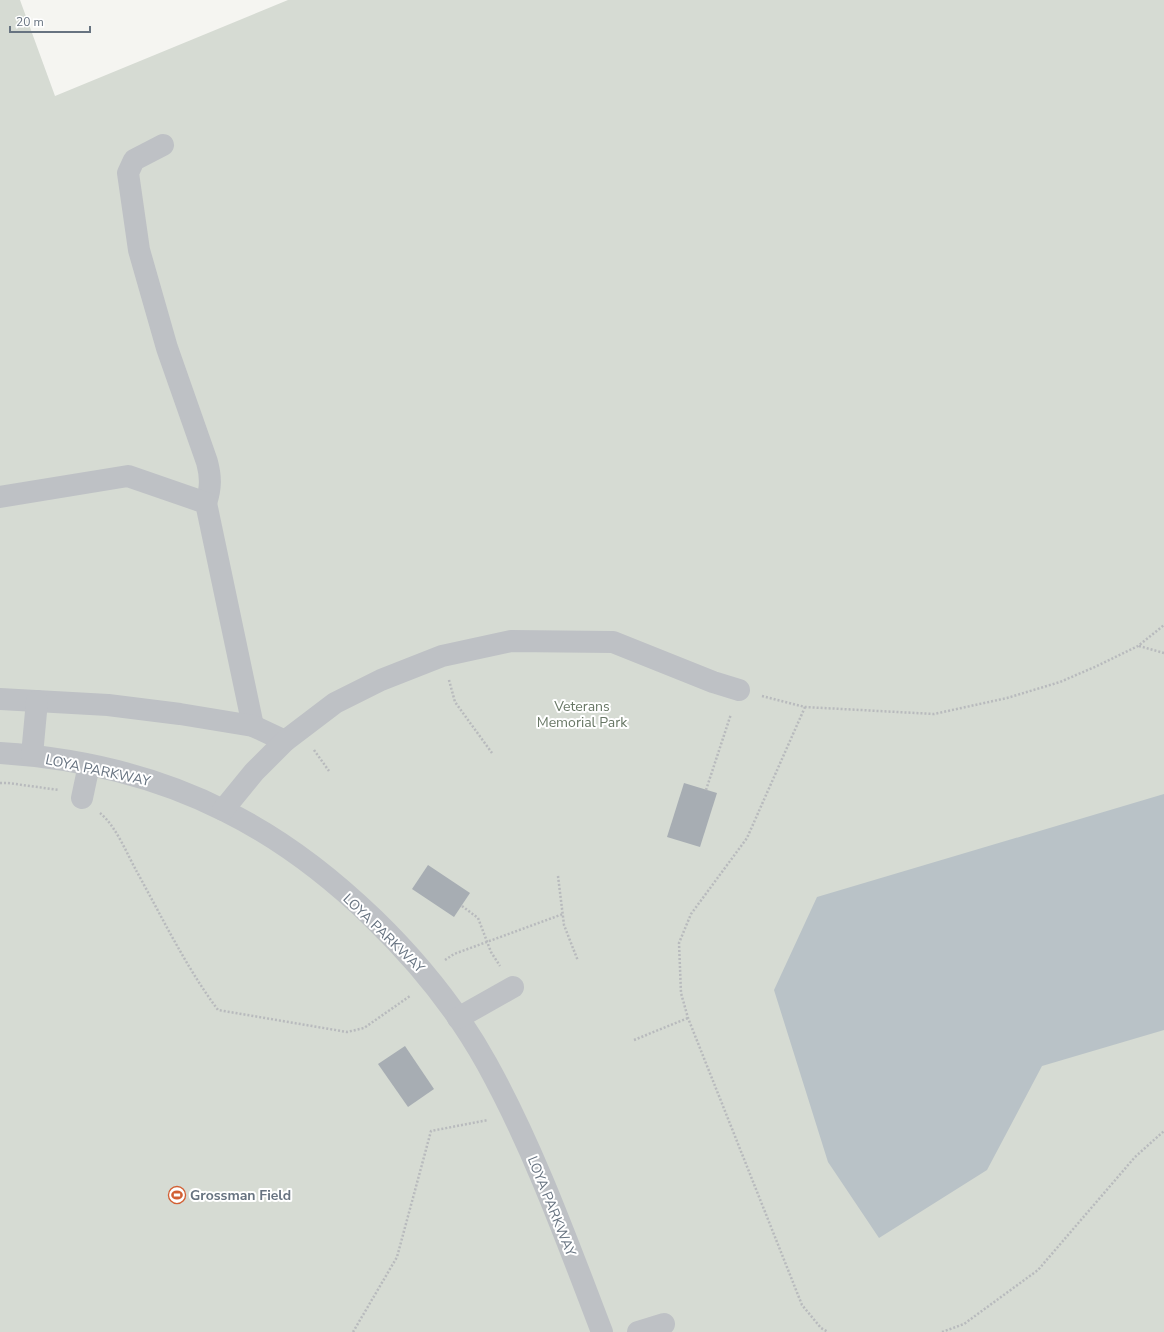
<svg xmlns="http://www.w3.org/2000/svg" width="1164" height="1332" viewBox="0 0 1164 1332" font-family="'Nunito Sans',sans-serif">
<style>
.green{fill:#d6dbd3}
.water{fill:#b9c2c7}
.building{fill:#a7adb3}
.lines{fill:none;stroke-linecap:round;stroke-linejoin:round}
.path{stroke:#b8babd;stroke-width:2.5;stroke-dasharray:2 2;stroke-linecap:butt}
.minor{stroke:#bec1c5;stroke-width:22}
.labels{text-anchor:middle;stroke-width:4;stroke-linejoin:round;paint-order:stroke}
.park-label{font-size:14px;fill:#687765;stroke:#fff}
.street-label{font-size:14px;fill:#677380;stroke:#fff}
.poi-label{font-size:14px;font-weight:bold;fill:#677380;stroke:#fff;text-anchor:start}
</style>
<rect width="100%" height="100%" fill="#f5f5f1"/>
<polygon class="green" points="0,0 20,0 55,96 288,0 1164,0 1164,1332 0,1332"/>
<polygon class="water" points="1164,794 1164,1030 1042,1066 987,1170 879,1238 828,1162 774,990 817,897"/>
<g class="building">
<polygon points="684,783 717,793 700,847 667,837"/>
<polygon points="428,865 470,893 454,917 412,889"/>
<polygon points="405,1046 434,1089 408,1107 378,1064"/>
</g>
<g class="lines">
<g class="path">
<polyline points="1139,646 1164,653"/>
<polyline points="449,680 455,702 492,753"/>
<polyline points="762,696 805,707 934,714 1007,698 1060,682 1097,666 1138,646 1164,625"/>
<polyline points="805,707 747,838 691,914 679,943 681,993 688,1018 802,1305 821,1328 828,1332"/>
<polyline points="314,750 329,771"/>
<polyline points="0,783 8,783 59,790"/>
<polyline points="706,790 731,714"/>
<path d="M100,813C116,826 127,854 137,872C163,919 186,967 218,1010L347,1032L364,1028L410,996"/>
<polyline points="558,876 564,925 578,961"/>
<polyline points="462,906 478,918 491,952 500,966"/>
<polyline points="445,960 454,954 563,914"/>
<polyline points="634,1040 688,1018"/>
<polyline points="353,1332 397,1257 431,1131 488,1120"/>
<polyline points="942,1332 964,1324 1038,1270 1135,1157 1164,1131"/>
</g>
<g class="minor">
<path d="M163,145L134,160L128,173L139,250L167,348L207,462C211,477 211,488 206,503"/>
<polyline points="0,497 128,476 206,503 253,726"/>
<polyline points="0,699 108,705 180,714 253,726 285,741"/>
<path d="M0,753C77,758 156,776 225,811C328,862 431,963 487,1064C534,1149 567,1241 602,1332"/>
<polyline points="32,755 37,701"/>
<polyline points="82,798 89,765"/>
<polyline points="223,810 254,772 285,741 335,703 381,680 442,656 511,641 613,642 713,682 739,690"/>
<polyline points="458,1018 513,987"/>
<polyline points="638,1332 664,1324"/>
</g>
</g>
<defs>
<g id="stadium-ring" transform="scale(0.9)"><circle r="9.5" fill="#fff" stroke="#d26034" stroke-width="1.5"/><path d="M0-5a6.5 5 0 1 0 0 10a6.5 5 0 1 0 0-10ZM-3.5-1.8h7v3.6h-7Z" fill="#d26034"/></g>
</defs>
<g fill-rule="evenodd">
<use href="#stadium-ring" x="177" y="1195"/>
</g>
<g class="labels">
<g class="park-label">
<text x="582" y="711">Veterans<tspan x="582" dy="16">Memorial Park</tspan></text>
</g>
<g class="street-label">
<text transform="translate(98 770) rotate(12)" y="5">LOYA PARKWAY</text>
<text transform="translate(384 933) rotate(44)" y="5">LOYA PARKWAY</text>
<text transform="translate(552 1206) rotate(68)" y="5">LOYA PARKWAY</text>
</g>
<g class="poi-label">
<text x="190" y="1200">Grossman Field</text>
</g>
</g>
<path d="M10 26v6h80v-6" fill="none" stroke="#677380" stroke-width="2"/>
<text x="16" y="26" font-size="12" fill="#677380" stroke="#ffffff" stroke-width="3" paint-order="stroke">20 m</text>
</svg>
